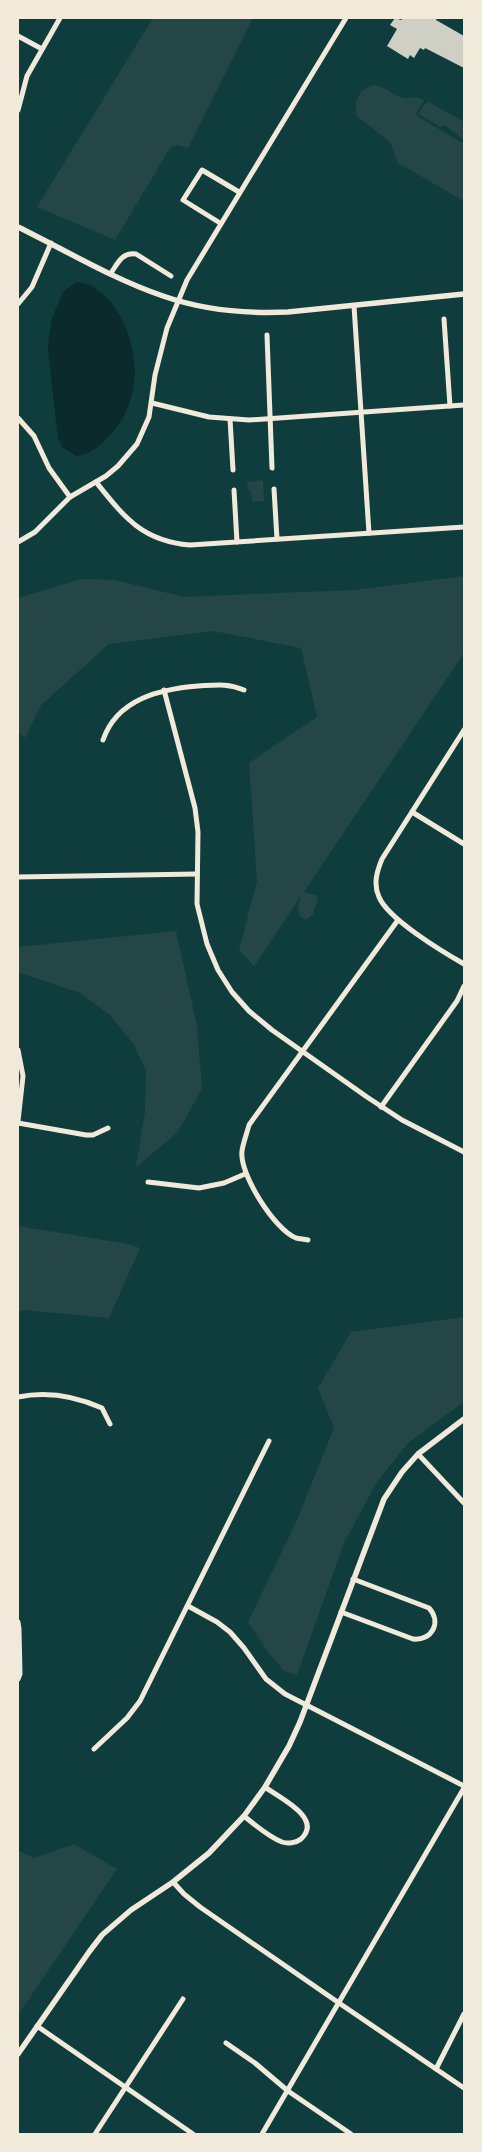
<svg xmlns="http://www.w3.org/2000/svg" width="482" height="2152" viewBox="0 0 482 2152" font-family="'Noto Sans',sans-serif">
<style>
.green{fill:#244646}
.water{fill:#0a2a2b}
.building{fill:#cfcfc3}
.lines{fill:none;stroke-linecap:round;stroke-linejoin:round}
.minor{stroke:#f1e9da;stroke-width:5}
.tertiary{stroke:#f1e9da;stroke-width:5.5}
</style>
<rect width="100%" height="100%" fill="#0f3d3e"/>
<g class="green">
<polygon points="153,18 253,18 188,148 177,145 170,148 115,240 37,207"/>
<path d="M374,85C385,86 391,94 401,97C410,100 414,94 424,100L416,113L417,116L464,144V201L398,163L390,142L357,116C353,101 359,89 374,85Z"/>
<path d="M429,102L464,122V140C457,135 452,130 444,125L440,127L419,114L424,105Z"/>
<polygon points="263,480 264,501 252,502 251,492 248,489 247,482"/>
<polygon points="464,576 464,653 304,892 315,895 318,898 313,914 306,920 300,916 298,906 301,896 254,966 239,950 257,881 249,763 317,717 301,648 213,631 109,644 41,705 25,738 18,731 18,598 81,579 115,580 184,597 354,590"/>
<polygon points="176,931 197,1026 202,1089 177,1133 136,1167 145,1112 146,1071 134,1045 110,1015 80,993 18,972 18,947"/>
<polygon points="18,1226 128,1244 140,1248 109,1318 23,1310 18,1313"/>
<polygon points="464,1317 464,1402 408,1443 377,1482 344,1543 297,1675 284,1671 268,1652 248,1622 297,1520 334,1428 318,1388 351,1332"/>
<polygon points="74,1844 117,1869 18,2015 18,1850 34,1858"/>
</g>
<path class="water" d="M76,282C119,285 142,353 133,390C129,409 120,426 106,440C98,447 88,455 76,456L62,447L58,439L48,351L49,336L52,318L63,292Z"/>
<polygon class="building" points="395,18 401,20 403,18 437,18 436,20 464,36 464,68 425,48 424,50 420,48 414,58 410,55 408,59 387,46 397,29 390,25"/>
<g class="lines">
<g class="minor">
<polyline points="18,36 42,49"/>
<polyline points="18,110 27,76 60,18"/>
<polyline points="220,223 183,200 202,170 239,192"/>
<path d="M111,273C118,263 122,252 136,254L171,276"/>
<polyline points="18,304 32,287 51,243"/>
<polyline points="354,306 369,533"/>
<polyline points="444,319 450,406"/>
<polyline points="267,335 272,468"/>
<polyline points="152,403 209,417 249,420 464,405"/>
<polyline points="18,418 34,436 49,468 70,497"/>
<polyline points="230,419 233,470"/>
<path d="M96,482C124,517 142,541 190,545L464,527"/>
<polyline points="274,489 277,539"/>
<polyline points="234,490 237,542"/>
<polyline points="18,542 35,532 70,497 106,476 118,466 137,444 149,417 155,375 167,328 187,280 346,18"/>
<polyline points="164,690 195,808 198,832 197,904 207,944 218,970 232,992 249,1011 272,1030 367,1097 402,1120 464,1152"/>
<path d="M464,730L382,859C377,871 373,884 379,897C388,919 443,952 464,964"/>
<path d="M103,740C117,699 160,689 198,686C216,685 228,683 244,690"/>
<polyline points="412,812 464,844"/>
<polyline points="18,877 197,874"/>
<polyline points="18,1050 23,1076 18,1121"/>
<polyline points="381,1107 457,1001 464,986"/>
<polyline points="18,1123 86,1135 93,1135 108,1128"/>
<polyline points="148,1182 199,1188 224,1183 245,1174"/>
<path d="M308,1240C304,1239 300,1239 296,1238C275,1230 239,1174 242,1151C243,1143 247,1133 249,1125L398,920"/>
<path d="M18,1397C47,1391 75,1396 102,1408L110,1424"/>
<polyline points="418,1454 464,1503"/>
<polyline points="188,1606 217,1622 230,1632 244,1648 266,1679 285,1694 464,1786"/>
<path d="M341,1612L413,1639C432,1641 442,1622 429,1608L353,1579"/>
<polyline points="18,1622 19,1629 20,1674 18,1679"/>
<polyline points="94,1749 127,1718 140,1701 269,1441"/>
<path d="M244,1816C255,1825 269,1837 282,1842C288,1844 296,1843 301,1839C324,1818 278,1797 265,1787"/>
<polyline points="173,1882 184,1894 200,1907 339,2003 464,2088"/>
<polyline points="37,2026 193,2134"/>
<polyline points="226,2043 255,2063 288,2091 351,2134"/>
<polyline points="436,2069 464,2014"/>
<polyline points="95,2134 183,1999"/>
<polyline points="262,2134 464,1788"/>
</g>
<g class="tertiary">
<path d="M18,227C65,250 113,279 163,296C203,310 245,314 288,312L464,294"/>
<polyline points="18,2054 89,1952 102,1935 131,1910 173,1882 209,1853 244,1816 265,1787 289,1746 300,1722 384,1499 402,1472 418,1454 464,1419"/>
</g>
</g>
<rect width="482" height="2152" fill="none" stroke="#f1e9da" stroke-width="38"/>
</svg>
